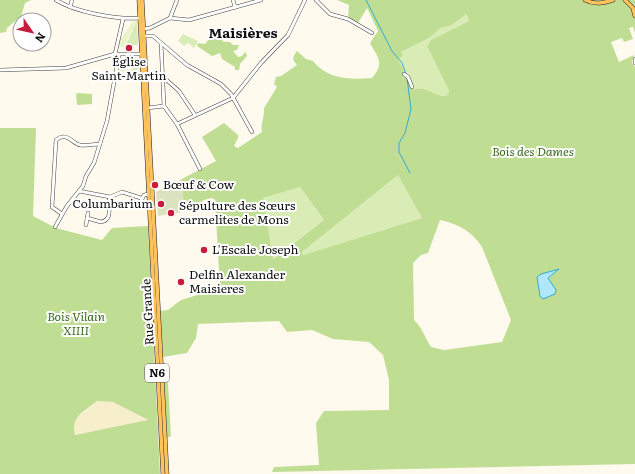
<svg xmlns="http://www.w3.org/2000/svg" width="635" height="474" viewBox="0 0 635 474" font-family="Literata,serif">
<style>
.farmland{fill:#f7eecc}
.green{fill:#d9ecb5}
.forest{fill:#bfde93;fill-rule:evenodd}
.cemetery{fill:#dbe3be}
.pitch{fill:#e9f3c7}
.water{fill:#afe8fa;stroke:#31aad6}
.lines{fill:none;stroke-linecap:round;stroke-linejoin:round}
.stream{stroke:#31aad6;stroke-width:1}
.minor-casing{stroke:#414141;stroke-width:4}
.major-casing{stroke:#1f1f1f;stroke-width:4.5}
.minor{stroke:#fff;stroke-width:3}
.major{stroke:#ffc35e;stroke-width:3.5}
.poi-dot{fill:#c71c3b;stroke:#fff;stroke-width:1.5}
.labels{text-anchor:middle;stroke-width:4;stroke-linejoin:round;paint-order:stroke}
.shield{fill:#fff;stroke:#565656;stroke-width:1}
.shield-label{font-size:11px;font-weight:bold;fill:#0e0e0e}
.poi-label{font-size:12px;fill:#0e0e0e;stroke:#fff;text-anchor:start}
.park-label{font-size:12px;font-style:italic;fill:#356a19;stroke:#fff}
.street-label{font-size:12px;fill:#0e0e0e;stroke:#fff}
.quarter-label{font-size:14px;font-weight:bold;fill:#0e0e0e;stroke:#fff}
</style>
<rect width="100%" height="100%" fill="#fff9ee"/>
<polygon class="farmland" points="97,401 113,402 149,421 75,435 73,426 76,419"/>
<g class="green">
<path d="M465,13L469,21L431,40L427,46L449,91L448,94L445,96C433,96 430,87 414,89L397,60L403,55L401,52L429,38L442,27C452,28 459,21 465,13Z"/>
<polygon points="137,20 138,45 126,46 126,45"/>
<polygon points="183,34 198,41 194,48 188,43 184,46 178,41"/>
<polygon points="120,58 136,59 138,62 138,72 117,71 117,69 132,70 132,67 135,66 135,60 120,60"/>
<polygon points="399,174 422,218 303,255 302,252"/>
<polygon points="300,187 324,220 272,259 263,198"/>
</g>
<g class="forest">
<polygon points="0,0 31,0 25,3 21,16 7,28 6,32 0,33"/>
<path d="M337,0H635V33L633,27L629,28L633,39L624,42L622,38L611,42L619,62L634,55L632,63L635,67V464L272,472L274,467L319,465L316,423L324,411L389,410V380L383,355L369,342L333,339L312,330L287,332L279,321L198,324L196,338L187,353L163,357L160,311L168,310L181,300L220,288L215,200L212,198L204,200L184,212L182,179L216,161L202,137L224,123L238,135V138L234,146L238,148L262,132C260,124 265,117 264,108L277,87L274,84L276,77L281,76L297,65C292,59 292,58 297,51L306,59L313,61C327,79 350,80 372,78C385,63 378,58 370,43L378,31L367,8L358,23L348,18L349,5ZM466,14L469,21L431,40L427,46L449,91L448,94L445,96C433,96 431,87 414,89L398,60L403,55L401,52L429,38L442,27C452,28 458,20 466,14ZM398,175L422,218L303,255L302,252ZM300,187L324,220L273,259L263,198ZM440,220C457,223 473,232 482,247L511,320L502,342L444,350L431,347C425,338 422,327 414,320L413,263L421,255L428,253ZM558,270L548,278L550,281L543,299L540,296L537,277Z"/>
<polygon points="217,36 224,42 230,42 233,45 239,45 237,50 233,51 238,57 242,56 245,52 246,53 247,56 240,64 239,70 235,70 235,67 222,59 220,53 212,56 197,46 198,43 205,44 209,39"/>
<polygon points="78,93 92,94 92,104 77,105 76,94"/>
<path d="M0,128H36L33,216L56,228L102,240L112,228L148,226L160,474H0ZM97,401L113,402L148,420L75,435C70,417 85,411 97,401Z"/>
<polygon points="163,365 167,366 171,436 167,438"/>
</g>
<polygon class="cemetery" points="182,179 184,212 158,216 156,192"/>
<polygon class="pitch" points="134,20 136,22 123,48 117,44"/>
<polygon class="water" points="559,269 548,278 556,290 555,294 543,299 540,296 537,277 541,274"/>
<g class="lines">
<g class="stream">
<polyline points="366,0 392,51 402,63 406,74"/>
<polyline points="407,78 411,109 405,133 399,143 399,152 410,173"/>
</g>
<g class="minor-casing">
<g id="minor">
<path d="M56,0C75,12 117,20 139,18"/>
<polyline points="233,0 235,7"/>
<polyline points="316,0 330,14 348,19 372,33"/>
<polyline points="70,7 72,0"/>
<polyline points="170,18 189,20 261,0"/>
<polyline points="143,29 150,28 170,18 177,0"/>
<polyline points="143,36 153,36 187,65 221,84 231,94 252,132"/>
<polyline points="161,43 164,106"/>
<polyline points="115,54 123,19"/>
<polyline points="635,59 635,63"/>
<polyline points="0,70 66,68 115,54 143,54"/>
<polyline points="404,74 408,77 412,87"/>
<polyline points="146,75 162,76 179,91 195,115"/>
<polyline points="147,108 164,106 177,124 200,169"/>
<polyline points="177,124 233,98 261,63 288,35 305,0"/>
<polyline points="79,191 110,197 122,192 141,198"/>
<polyline points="149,208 143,206 141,201 144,195 149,194"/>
<path d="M62,214L52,207L56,140C67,131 73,144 80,145C86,146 94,144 100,144"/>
<path d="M87,218L101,222C114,219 107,206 110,197"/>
<polyline points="86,225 88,213"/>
<polyline points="55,227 67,206 83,186 86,176 94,163 107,121 119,55"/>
</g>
</g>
<g class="major-casing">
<g id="major">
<polyline points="139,0 163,474"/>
<polyline points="142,0 167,474"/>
<path d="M585,0C595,5 603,3 613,0"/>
<polyline points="625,0 633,8 635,16"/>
</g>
</g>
<use href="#minor" class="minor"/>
<use href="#major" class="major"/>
</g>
<g class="poi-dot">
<circle cx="129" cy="48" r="4"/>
<circle cx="155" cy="185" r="4"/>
<circle cx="161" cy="204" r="4"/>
<circle cx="171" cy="213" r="4"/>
<circle cx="204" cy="250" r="4"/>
<circle cx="181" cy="282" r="4"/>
</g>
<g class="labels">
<rect class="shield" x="145" y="364" width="24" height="18" rx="3"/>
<g class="shield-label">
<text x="157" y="377">N6</text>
</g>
<g class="poi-label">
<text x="129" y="66" text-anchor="middle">Église<tspan x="129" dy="14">Saint-Martin</tspan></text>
<text x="163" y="189">Bœuf &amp; Cow</text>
<text x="153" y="208" text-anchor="end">Columbarium</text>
<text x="179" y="210">Sépulture des Sœurs<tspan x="179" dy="14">carmelites de Mons</tspan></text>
<text x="212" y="254">L'Escale Joseph</text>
<text x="189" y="279">Delfin Alexander<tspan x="189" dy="14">Maisieres</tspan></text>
</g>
<g class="park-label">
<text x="533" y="156">Bois des Dames</text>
<text x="76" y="321">Bois Vilain<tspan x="76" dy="14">XIIII</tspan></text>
</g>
<g class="street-label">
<text transform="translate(148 312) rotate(-93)" y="4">Rue Grande</text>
</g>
<g class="quarter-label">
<text x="243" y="38">Maisières</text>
</g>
</g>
<g transform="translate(32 32) rotate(124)"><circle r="19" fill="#ffffff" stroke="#9f9f9f"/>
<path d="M0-3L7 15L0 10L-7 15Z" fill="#c71c3b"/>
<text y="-6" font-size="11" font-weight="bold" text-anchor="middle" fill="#0e0e0e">N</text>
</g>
</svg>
